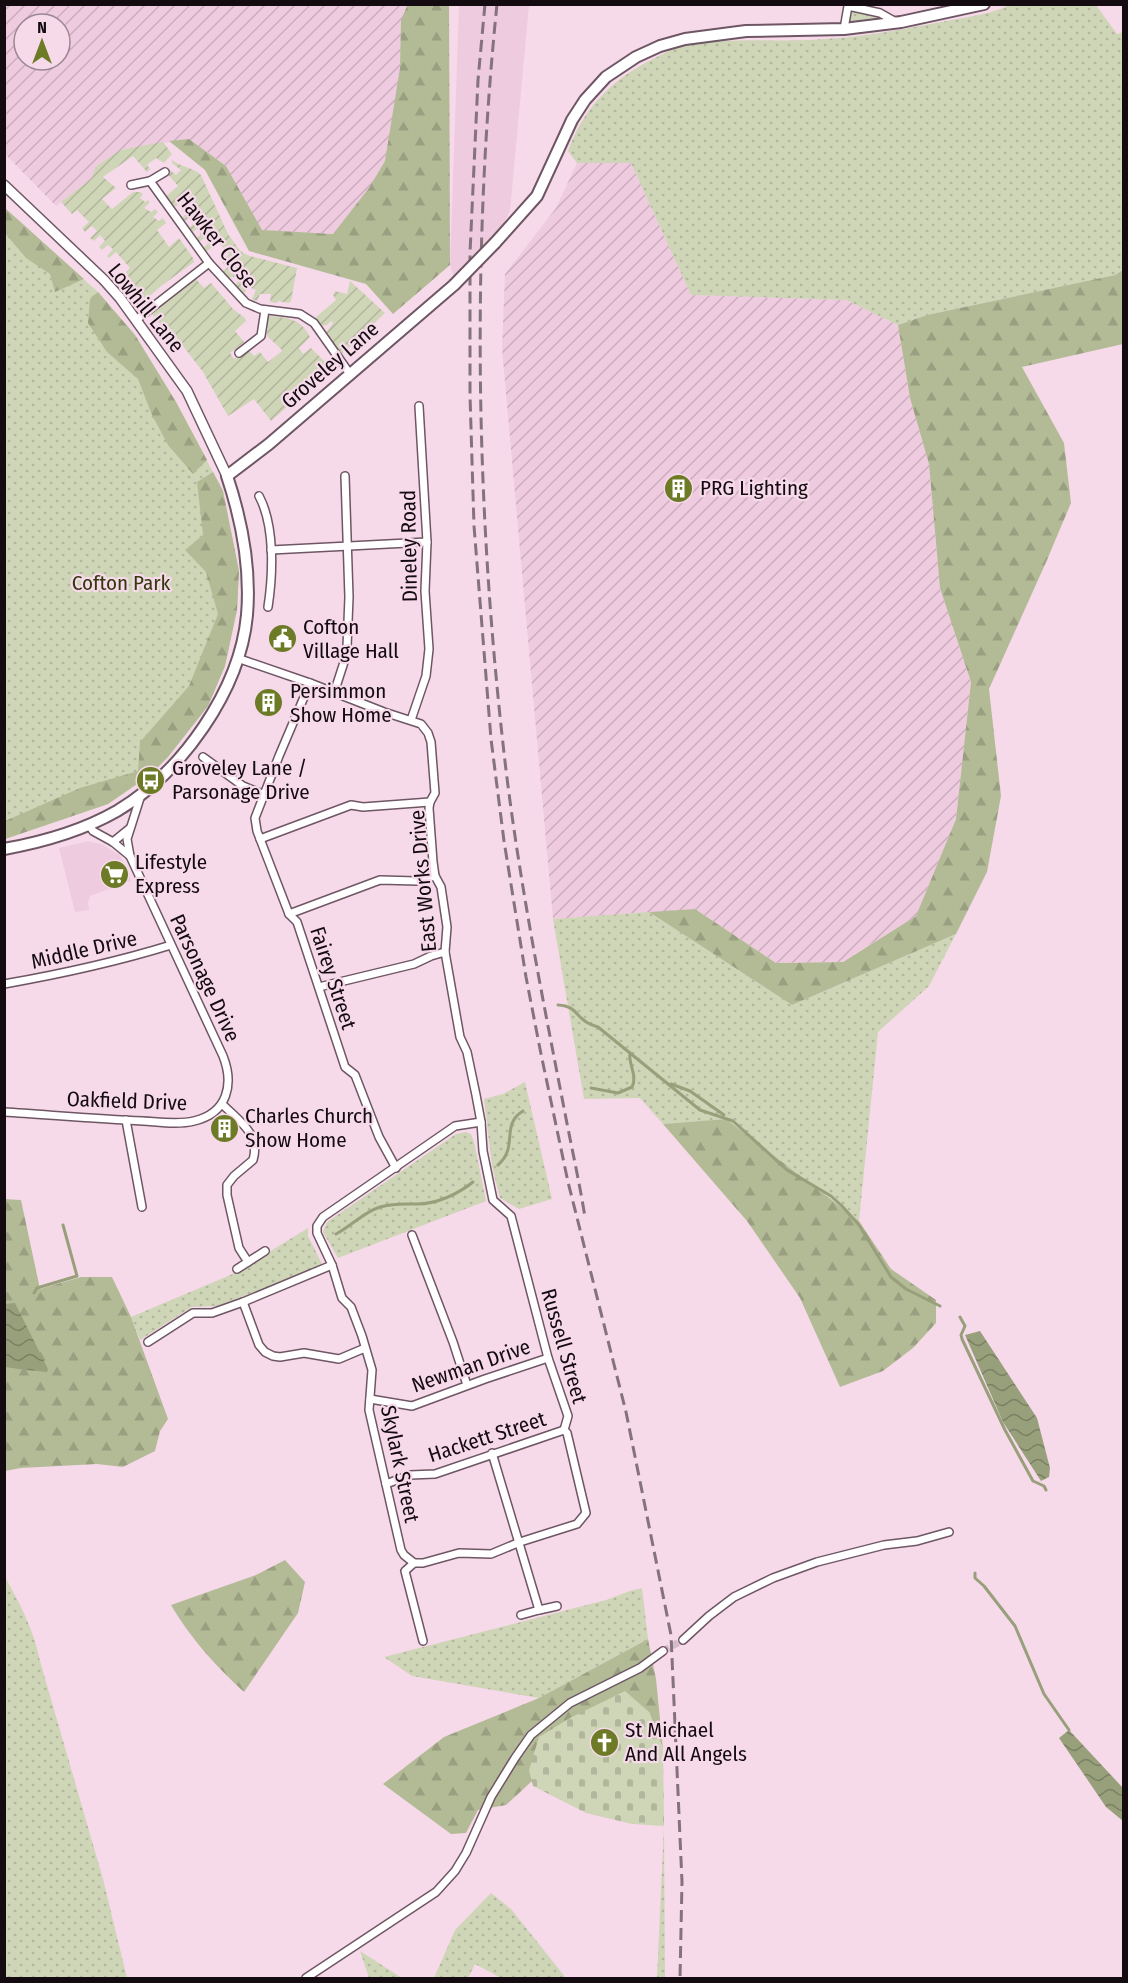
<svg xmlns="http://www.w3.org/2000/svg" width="1128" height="1983" viewBox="0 0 1128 1983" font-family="'Fira Sans Condensed',sans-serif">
<defs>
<pattern id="industrial-furrows" width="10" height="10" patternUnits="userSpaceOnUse" patternTransform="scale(1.5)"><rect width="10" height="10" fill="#eecbdf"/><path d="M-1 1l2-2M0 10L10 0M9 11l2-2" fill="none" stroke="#cbadbe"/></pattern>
<pattern id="grass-dots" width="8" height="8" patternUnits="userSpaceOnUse" patternTransform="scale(1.5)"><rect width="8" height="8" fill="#cfd5b7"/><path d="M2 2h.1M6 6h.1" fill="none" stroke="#b1b69c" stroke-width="1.8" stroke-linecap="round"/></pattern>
<pattern id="forest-firs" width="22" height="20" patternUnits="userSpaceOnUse" patternTransform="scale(1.5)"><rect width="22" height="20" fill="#b3bb96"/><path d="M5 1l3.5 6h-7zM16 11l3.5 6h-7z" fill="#999f80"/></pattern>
<pattern id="cemetery-stones" width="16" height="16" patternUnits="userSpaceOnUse" patternTransform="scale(1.5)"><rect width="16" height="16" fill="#cfd5b7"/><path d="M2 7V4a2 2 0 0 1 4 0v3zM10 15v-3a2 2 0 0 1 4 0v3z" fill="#b1b69c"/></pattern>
<pattern id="garden-furrows" width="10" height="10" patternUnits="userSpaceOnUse" patternTransform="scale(1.5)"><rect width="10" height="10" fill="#cfd5b7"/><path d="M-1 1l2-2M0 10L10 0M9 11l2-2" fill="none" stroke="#b1b69c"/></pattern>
<pattern id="water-waves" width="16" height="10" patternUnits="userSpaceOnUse" patternTransform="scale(1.5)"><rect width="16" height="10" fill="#979f7b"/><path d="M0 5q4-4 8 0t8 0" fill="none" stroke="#7a8063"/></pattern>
</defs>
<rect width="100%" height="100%" fill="#f7daea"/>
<!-- built -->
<g fill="#eecbdf">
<path d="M459,5h70l-19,206 -8,15 -48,51 -4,-12z"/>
<path d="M88,841l13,3 19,11 11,26 -41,15 -2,6 1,8 -14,2 -16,-64z"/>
</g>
<!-- industrial -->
<g fill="url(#industrial-furrows)" fill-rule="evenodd">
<path d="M5,5h444l1,260 -34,5 -48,-35 -106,-4 -36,-65 -37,-27 -69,11 -25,17 -3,11 -36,28 -51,-52zM24,24h36v36h-36z"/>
<path d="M577,163h54l60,132 155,5 52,25 12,73 19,66 11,124 31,94 -15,137 -40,97 -74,46 -66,1 -81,-54 -142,10 -51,-570 3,-75 51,-66z"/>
</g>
<!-- grass -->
<g fill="url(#grass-dots)">
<path d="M1012,4l84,1 21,29 6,-2v238l-8,5 -188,40 -29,10 -52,-25 -155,-5 -60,-132h-54l-9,-12c15,-41 40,-68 79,-89 11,-5 21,-12 33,-15 47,-11 97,-4 145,-8 39,-2 78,-10 116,-17 24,-5 49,-7 71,-18z"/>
<path d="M851,9l29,6 3,4 -34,4z"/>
<path d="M4,208l94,84 37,43 41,67 47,89 16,80 -2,39 -12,56 -17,40 -40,51 -18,18 -42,29 -103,35z"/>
<path d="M649,912l143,93 164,-71 -27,52 -51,46 -19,189 -133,-102 -63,5 -23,-26 -56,1 -31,-180z"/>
<path d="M525,1082l27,117 -33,10 -19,-11 -8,-32 -8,-67 19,-5z"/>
<path d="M466,1132l5,2 3,8 12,59 -148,57 -15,-26 4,-10 129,-88z"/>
<path d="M308,1228v8l15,30 -105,40 -26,1 -52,33 -9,-23 104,-44z"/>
<path d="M5,1577c15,27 29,53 35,84l63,218 24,99h-122z"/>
<path d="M642,1588l6,51 -109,59 -127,-22 -28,-19 222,-57 24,-9z"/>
<path d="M664,1826l1,152h-9l1,-1z"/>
<path d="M491,1893l20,16 55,69h-65l-26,-14 -7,14h-34l21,-48z"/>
<path d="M360,1951l42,27h-33z"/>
</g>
<!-- forest -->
<g fill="url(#forest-firs)">
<path d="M408,4l41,1 1,260 -57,49 -27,-30 -117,-33 -44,-81 -36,-29 20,-2 37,27 36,64 71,4 36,-46 16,-27 15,-93 1,-48z"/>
<path d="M4,208h1l79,71 -29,13 -5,-18 -24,-16 -21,-25z"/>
<path d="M1123,270v74l-101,23 42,76 7,60 -24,57 -58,129 12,107 -14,76 -31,62 -164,71 -143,-93 46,-3 81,54 67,-1 73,-46 40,-97 15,-137 -31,-94 -11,-124 -19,-66 -12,-73 29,-10 188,-40z"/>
<path d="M98,292l37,43 41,67 31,58 -14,14 -25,-29 -16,-30 -14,-36 -31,-27 -19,-29 2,-24z"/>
<path d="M213,472l10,19 16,80 -2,39 -12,56 -17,40 -40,51 -18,18 -42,29 -103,35v-18l75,-33 58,-17 2,-29 49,-56 29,-72 -12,-42 -21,-22 18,-15 -6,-53z"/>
<path d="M726,1119l133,102 32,48 45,31v23l-23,25 -30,23 -43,16 -40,-89 -53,-77 -84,-97z"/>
<path d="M4,1199l17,1 19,89 41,-12h31l19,40 37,102 -8,12 -5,20 -32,16 -26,-3 -76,4 -16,3z"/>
<path d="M285,1560l20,22 -7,31 -54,79c-30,-28 -52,-52 -73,-87l85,-30z"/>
<path d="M648,1639l8,40 7,70 -14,-37 -111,56 -6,13 -26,24 -28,5 -12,23 -15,1 -68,-50 61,-47 95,-39z"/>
</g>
<!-- cemetery -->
<path fill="url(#cemetery-stones)" d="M625,1691l24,21 14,37 1,77 -32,-2 -46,-11 -53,-27 -4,-16 10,-33 31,-19z"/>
<!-- garden -->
<g fill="url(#garden-furrows)">
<path d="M163,142l9,12 -8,9 -8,-5 -9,7 3,4 -3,3 -14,-16 -30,21 13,11 -14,11 10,10 21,-17h7l3,2 -3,4 5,4 3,-2 2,2 -6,6 7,4 4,-3 3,3 -5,5 6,4 4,-3 3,5 -9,7 12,17 10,-9 14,20 1,4 -33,24 -20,18 -17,-22 5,-5 -3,-5 4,-4 -14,-16 -7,6 -2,-2 6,-7 -5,-4 -6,5 -3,-3 6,-6 -5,-6 -6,6 -4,-3 7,-7 -5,-5 -7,6 -3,-4 7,-6 -12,-12 -5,4 -11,-12 31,-24 3,-11 25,-17z"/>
<path d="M172,160c9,7 20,7 29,15l27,59 10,14 5,5 7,3 47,12 -6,33 -2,2 -11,-2 -1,2 -7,-1 1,-8h-11l-3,7 -5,-2 4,-9 -8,-3 -5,9 -10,-8 5,-7 -6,-5 -4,4 -6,-7 5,-5 -5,-6 7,-8 -10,-11 -14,9 -2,-4 5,-4 -4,-6 -6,5 -2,-4 5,-4 -4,-6 -6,4 -3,-4 6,-6 -5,-5 -6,4 -3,-3 6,-5 -6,-6 4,-4 -2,-2 -6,4h-3l-8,-9 13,-11 -12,-14 1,-2h3l6,5 5,-5 -9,-7z"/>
<path d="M195,278l9,10 7,-5 22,26 12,9 1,3 -11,10 9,11 -14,11 4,6 14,-10 6,7 6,-4 8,10 14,-11 -1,-2 -14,-13 1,-20c20,1 33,3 42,21l-11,11 4,6 8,-6 20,20 -60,53 -17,-22 -26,17 -25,-44 -33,-43 -4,2 -15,-18z"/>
<path d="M350,281l35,32 -44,42 -16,-21 8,-11 -2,-2 -4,4 -6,1 -6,-8 21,-18 -3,-5 2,-4 12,3z"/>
</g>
<!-- water -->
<g fill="url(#water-waves)">
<path d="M15,1303l33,66 -1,3c-13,-1 -28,-3 -42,-5v-63z"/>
<path d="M980,1331l57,87 13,50 -1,9 -8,4 -38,-59 -38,-87z"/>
<path d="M1069,1730l54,58v33l-17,-14 -47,-69z"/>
</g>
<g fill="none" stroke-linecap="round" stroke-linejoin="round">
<!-- stream -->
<g stroke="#979f7b" stroke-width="3">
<path d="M558,1005c19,1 18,12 30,18 3,2 7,3 10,4l102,83 33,11 54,49 44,26 11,10 17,19 32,52 15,12 34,17"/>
<path d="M671,1084l19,7 34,24"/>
<path d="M591,1088l27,5 14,-6c6,-12 -4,-22 -2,-34"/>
<path d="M498,1165c21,-18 2,-40 25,-54"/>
<path d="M336,1234c15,-8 28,-22 44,-27 14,-4 23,-3 37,-3 20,0 41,-10 56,-22"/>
<path d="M34,1293l3,-5 40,-12 -14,-51"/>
<path d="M960,1317l5,9 -4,9 1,4 43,91 28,51 11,5 2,4"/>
<path d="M975,1573v5l9,8 31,40 29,68 25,36"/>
</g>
<!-- minor-tunnel -->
<path stroke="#d5bbc9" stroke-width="7" stroke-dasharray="7 3.5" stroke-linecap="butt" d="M663,1651l20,-11"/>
<defs>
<g id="minor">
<path d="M844,29l4,-23 32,7 16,9"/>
<path d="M150,181l59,82 37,40 14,6 40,5 14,9 36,51"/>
<path d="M131,185l19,-4 15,-9"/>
<path d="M136,320l73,-57"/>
<path d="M239,353l22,-17 4,-26"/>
<path d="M259,496c16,30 14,78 9,111"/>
<path d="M271,550l156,-8"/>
<path d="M237,658l73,25 74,29 37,12 7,9 3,9 4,51 -5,9 -1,6 4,54 2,14 6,11 6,40 -2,25 15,85 7,15 9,43 5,27 2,29 10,49 18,16 37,142 20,58 -4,14 3,3 19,80 -9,11 -57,18 -29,12 -32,-1 -36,10h-9l-10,-8 -3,-5 -32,-140 3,-40 -10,-34 -11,-29 -9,-9 -10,-33"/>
<path d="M310,683l-31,73 -24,62 2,13 32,83 8,8 48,145 10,8 24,62 17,31"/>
<path d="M334,693l12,-37 1,-9 2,-50 -4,-121"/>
<path d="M411,720l15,-44 3,-27 -4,-58 2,-49 -8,-136"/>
<path d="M203,757l40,29 22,9"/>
<path d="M89,825l4,6 20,11 17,14"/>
<path d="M260,839l91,-34 12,2 67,-5"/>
<path d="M113,842l16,-13"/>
<path d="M289,914l91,-34 37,1 18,-5"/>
<path d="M4,984c57,-10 112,-22 167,-39"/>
<path d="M319,987l95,-23 17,-8 14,-4"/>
<path d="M222,1104c16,16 39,30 31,56l-19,16 -7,9v10l12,53 9,14"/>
<path d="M4,1112c47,3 93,7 139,9 16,1 35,4 51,0 34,-8 40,-37 29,-65l-93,-200 -3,-17 14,-44"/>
<path d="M126,1120l16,87"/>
<path d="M412,1235l41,107 14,43"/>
<path d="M237,1269l28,-18"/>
<path d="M243,1302l89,-37 -15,-32v-7l6,-9 132,-91 26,-4"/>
<path d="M148,1342l45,-29h19l31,-11 16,43 6,7 8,4 7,1 24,-4 35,6 26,-11"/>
<path d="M370,1399l42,7 73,-27 63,-21"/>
<path d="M492,1453l47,157 -18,5"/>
<path d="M386,1484l24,-9 25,-1 129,-44"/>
<path d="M414,1563l-9,8 18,70"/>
<path d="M539,1610l18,-4"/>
<path d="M683,1640l26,-24 25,-19 39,-19 44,-16 67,-17 33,-4 32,-9"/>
<path d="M306,1978l130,-86 19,-21 11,-18 25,-56 24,-39 16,-23 39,-32 70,-35 23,-17"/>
</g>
<path id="tertiary" d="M4,185l100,95 16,18 67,93 40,85"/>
<g id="secondary">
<path d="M495,243l42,-47 35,-76 13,-20 21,-23 30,-20 24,-11 25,-7 61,-8 98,-2 57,-7 83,-18"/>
<path d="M4,849c39,-7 78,-18 113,-38 64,-38 123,-120 130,-196 4,-47 -5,-94 -20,-139l42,-32 185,-159"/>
</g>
</defs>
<!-- minor casing -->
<use href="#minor" stroke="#6e5664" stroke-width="10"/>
<!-- tertiary casing -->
<use href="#tertiary" stroke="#6e5664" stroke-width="12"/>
<!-- secondary casing -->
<use href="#secondary" stroke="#6e5664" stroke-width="14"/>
<!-- minor -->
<use href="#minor" stroke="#fff" stroke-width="7"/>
<!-- tertiary -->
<use href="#tertiary" stroke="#fff" stroke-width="9"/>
<!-- secondary -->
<use href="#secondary" stroke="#fff" stroke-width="10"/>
<!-- rail -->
<g stroke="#84727c" stroke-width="3" stroke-dasharray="12 6" stroke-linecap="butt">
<path d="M485,4l-7,76 -8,173v142l4,131 17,213 13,102 22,136 15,77 27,128 58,230 45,223 11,247 -2,96"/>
<path d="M497,4c-26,254 -21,513 9,766 14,114 36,226 58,338 7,37 15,72 21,109"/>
</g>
<defs>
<path id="secondary-bridge" d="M454,285l41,-42"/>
</defs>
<!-- secondary-bridge casing -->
<use href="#secondary-bridge" stroke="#6e5664" stroke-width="14" stroke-linecap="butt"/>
<!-- secondary-bridge -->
<use href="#secondary-bridge" stroke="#fff" stroke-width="10"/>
</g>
<!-- icons -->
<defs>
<symbol id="building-disc" viewBox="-11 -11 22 22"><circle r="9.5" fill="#6d7a26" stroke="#f7daea"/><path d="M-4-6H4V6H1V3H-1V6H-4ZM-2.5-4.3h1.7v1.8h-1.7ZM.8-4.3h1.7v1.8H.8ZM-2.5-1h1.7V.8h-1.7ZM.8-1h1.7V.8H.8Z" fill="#fff"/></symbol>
<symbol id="civic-disc" viewBox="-11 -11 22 22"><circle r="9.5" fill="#6d7a26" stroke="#f7daea"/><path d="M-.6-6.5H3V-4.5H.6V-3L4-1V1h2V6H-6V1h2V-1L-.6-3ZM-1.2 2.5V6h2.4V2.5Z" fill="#fff"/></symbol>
<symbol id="bus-disc" viewBox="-11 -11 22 22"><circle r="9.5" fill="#6d7a26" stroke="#f7daea"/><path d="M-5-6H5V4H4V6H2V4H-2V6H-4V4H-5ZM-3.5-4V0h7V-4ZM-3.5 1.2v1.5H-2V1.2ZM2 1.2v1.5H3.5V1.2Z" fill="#fff"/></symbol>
<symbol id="supermarket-disc" viewBox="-11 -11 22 22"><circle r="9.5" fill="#6d7a26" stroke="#f7daea"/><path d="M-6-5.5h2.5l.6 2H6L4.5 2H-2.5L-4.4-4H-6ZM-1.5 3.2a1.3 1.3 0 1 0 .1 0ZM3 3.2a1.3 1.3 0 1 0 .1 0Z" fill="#fff"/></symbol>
<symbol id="church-disc" viewBox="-11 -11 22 22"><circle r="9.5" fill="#6d7a26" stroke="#f7daea"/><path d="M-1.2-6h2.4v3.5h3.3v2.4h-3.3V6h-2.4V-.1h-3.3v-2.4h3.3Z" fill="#fff"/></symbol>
</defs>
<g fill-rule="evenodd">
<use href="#building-disc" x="662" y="472" width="33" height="33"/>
<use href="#civic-disc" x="266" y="622" width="33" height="33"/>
<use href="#building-disc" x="252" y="686" width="33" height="33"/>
<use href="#bus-disc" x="134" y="764" width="33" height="33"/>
<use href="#supermarket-disc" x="98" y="858" width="33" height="33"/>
<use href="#building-disc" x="208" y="1112" width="33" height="33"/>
<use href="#church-disc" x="588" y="1726" width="33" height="33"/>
</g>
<g text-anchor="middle" stroke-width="4.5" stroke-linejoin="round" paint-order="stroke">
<!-- street labels -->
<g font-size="21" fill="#140b10" stroke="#f7daea">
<text transform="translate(217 240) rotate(52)" y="7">Hawker Close</text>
<text transform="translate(146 308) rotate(51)" y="7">Lowhill Lane</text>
<text transform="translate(330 365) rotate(-41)" y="7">Groveley Lane</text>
<text transform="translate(409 546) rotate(-91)" y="7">Dineley Road</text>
<text transform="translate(423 881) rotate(-95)" y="7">East Works Drive</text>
<text transform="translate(84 950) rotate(-13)" y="7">Middle Drive</text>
<text transform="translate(205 978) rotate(65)" y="7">Parsonage Drive</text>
<text transform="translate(333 978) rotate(72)" y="7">Fairey Street</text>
<text transform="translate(127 1101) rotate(2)" y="7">Oakfield Drive</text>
<text transform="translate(564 1346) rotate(74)" y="7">Russell Street</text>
<text transform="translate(471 1366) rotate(-19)" y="7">Newman Drive</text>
<text transform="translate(487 1437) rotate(-18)" y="7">Hackett Street</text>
<text transform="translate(400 1464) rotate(78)" y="7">Skylark Street</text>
</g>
<!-- poi labels -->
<g font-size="21" fill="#140b10" stroke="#f7daea" text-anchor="start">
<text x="700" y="495">PRG Lighting</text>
<text x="303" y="634">Cofton<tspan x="303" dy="24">Village Hall</tspan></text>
<text x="290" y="698">Persimmon<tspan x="290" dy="24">Show Home</tspan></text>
<text x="172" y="775">Groveley Lane /<tspan x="172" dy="24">Parsonage Drive</tspan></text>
<text x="135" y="869">Lifestyle<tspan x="135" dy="24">Express</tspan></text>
<text x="245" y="1123">Charles Church<tspan x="245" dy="24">Show Home</tspan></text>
<text x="625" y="1737">St Michael<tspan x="625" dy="24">And All Angels</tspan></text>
</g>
<!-- park labels -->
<g font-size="21" fill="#33390d" stroke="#f7daea">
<text x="121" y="590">Cofton Park</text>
</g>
</g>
<!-- border -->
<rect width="1128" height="1983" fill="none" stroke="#140b10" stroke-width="12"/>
<!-- north arrow -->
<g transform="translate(42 42)"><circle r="28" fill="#f7daea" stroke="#9c8793" stroke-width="1.5"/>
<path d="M0-4.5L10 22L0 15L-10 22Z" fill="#6d7a26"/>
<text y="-9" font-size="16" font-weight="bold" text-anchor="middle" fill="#140b10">N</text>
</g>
</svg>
